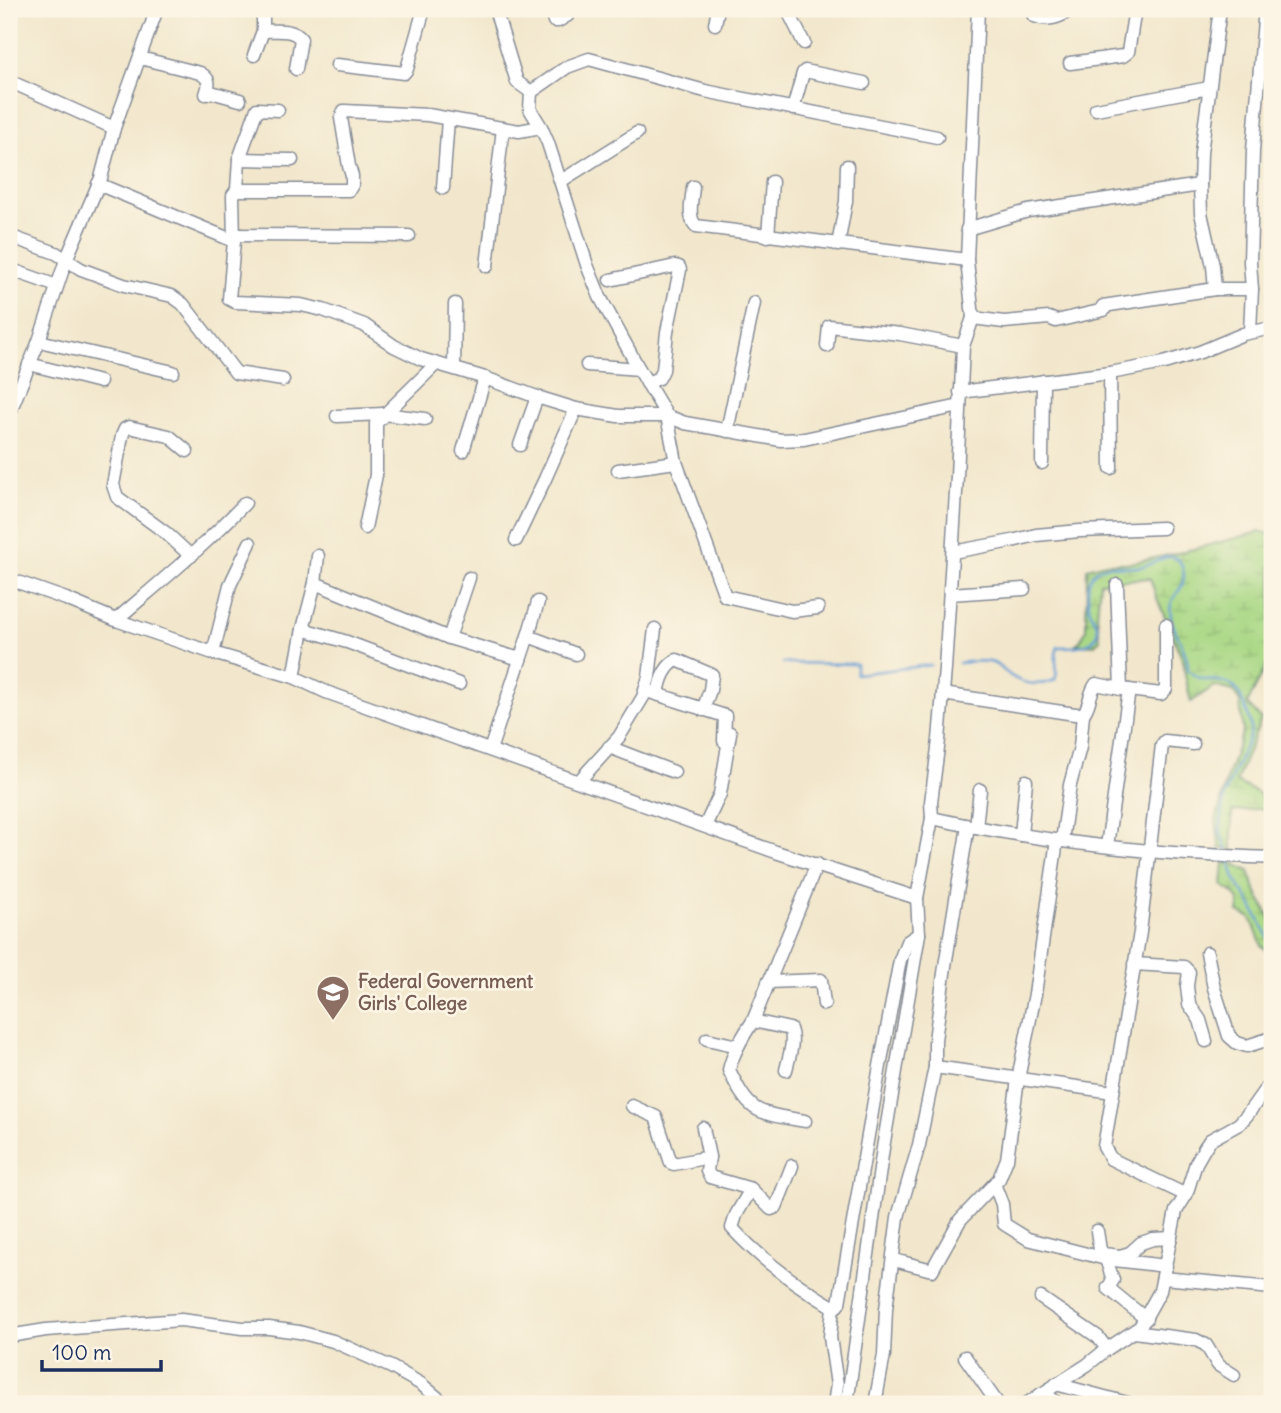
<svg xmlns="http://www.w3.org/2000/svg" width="1281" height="1413" viewBox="0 0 1281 1413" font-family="Delius,sans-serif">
<defs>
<pattern id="wetland-marsh" width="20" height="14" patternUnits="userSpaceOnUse" patternTransform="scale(1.75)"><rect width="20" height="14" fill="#aad886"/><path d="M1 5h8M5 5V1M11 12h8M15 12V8" fill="none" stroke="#92ba76"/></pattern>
</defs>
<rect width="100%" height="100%" fill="#fcf5e5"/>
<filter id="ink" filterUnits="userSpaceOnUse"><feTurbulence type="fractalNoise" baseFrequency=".0143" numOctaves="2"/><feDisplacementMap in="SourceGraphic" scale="14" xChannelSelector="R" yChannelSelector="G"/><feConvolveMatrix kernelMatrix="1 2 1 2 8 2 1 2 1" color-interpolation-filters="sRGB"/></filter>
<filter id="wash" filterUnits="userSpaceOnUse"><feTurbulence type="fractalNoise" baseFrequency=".00686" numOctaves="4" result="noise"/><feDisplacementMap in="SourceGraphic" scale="28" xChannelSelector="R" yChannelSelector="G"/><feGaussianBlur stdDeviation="1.57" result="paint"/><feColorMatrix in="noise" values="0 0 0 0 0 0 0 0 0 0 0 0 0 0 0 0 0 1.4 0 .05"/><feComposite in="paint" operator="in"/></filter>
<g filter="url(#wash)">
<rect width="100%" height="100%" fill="#f2e7cc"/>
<!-- wetland -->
<g fill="url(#wetland-marsh)" stroke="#628472" stroke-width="2">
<path d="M1259,532l13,2v121l-25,49 14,15 -25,63 24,12 6,14 -34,4v37h-12l-4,-28 11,-44 16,-46 -3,-29 -7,-11 -19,-5 -23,16 -6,-27 -1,-12 -28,-67 -6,-18 -50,4 -3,33 3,24 -5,6 -19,-1 4,-3 6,-11 1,-62 19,-5h24l44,-9z"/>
<path d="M1224,863h10l2,2 13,6 6,18 17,33v33l-10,-9 -11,-28 -13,-6c6,-14 -6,-20 -16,-27z"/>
</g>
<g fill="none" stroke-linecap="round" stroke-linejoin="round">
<!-- stream -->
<g stroke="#689fd6" stroke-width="2.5">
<path d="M783,663l73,1v10l75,-9"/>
<path d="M959,663c10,-1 24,-4 34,0 7,3 12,9 18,13 13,9 29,10 44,4 5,-11 -3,-21 3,-33 14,0 44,1 39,-22 -2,-5 -5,-10 -7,-15 -2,-6 -2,-14 -2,-21 0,-7 2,-14 9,-19 13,-9 27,-1 41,-3 11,-1 20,-8 30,-10 15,-2 18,18 14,28 -3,7 -9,12 -11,19 -5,21 18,44 17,66 15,17 38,4 50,22 3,4 5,11 7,16 4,9 7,17 5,27l-26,61 -4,35 7,20"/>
<path d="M1229,860l7,21 13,20 23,43"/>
</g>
</g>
</g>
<g filter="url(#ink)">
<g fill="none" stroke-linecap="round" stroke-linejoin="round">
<defs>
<g id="minor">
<path d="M495,9l22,73 14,10"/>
<path d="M545,9l8,8 1,4h4l10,-6 1,-6"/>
<path d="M787,9l17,34"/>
<path d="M1030,9l4,7c15,6 26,1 38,-7"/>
<path d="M715,24l3,-15"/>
<path d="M263,31c13,0 30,-3 38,8l-5,30"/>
<path d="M254,55l9,-24v-22"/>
<path d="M140,58l60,15c10,6 10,10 6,21l5,-2 29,8"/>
<path d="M1070,63l53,-7 5,-4 7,-43"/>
<path d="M337,65l67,8 3,-4 17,-60"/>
<path d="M9,81l105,47"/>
<path d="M531,92l-1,17 11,18 7,16 39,122 13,32 39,72 28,47 9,46 49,134 67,15 26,-3"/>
<path d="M531,92l36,-25 22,-8 116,32 232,46"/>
<path d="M793,109l10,-36 2,-2 59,12"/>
<path d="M1096,109l113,-21"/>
<path d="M541,127l-22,4 -91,-16 -84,-4 -3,7 8,48 3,10v9l-3,5h-112l-4,5 1,46 -5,58 6,3 66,3 22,5 41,15 30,21 27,13 64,19 52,19 39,12 42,7h49l18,7 96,17 23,-1 156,-33"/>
<path d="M239,159l53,1"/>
<path d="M561,181l76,-48"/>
<path d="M98,184l136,57"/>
<path d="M693,187c-1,13 -6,30 3,39l271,34"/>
<path d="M443,188l5,-69"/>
<path d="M237,190l2,-31 18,-50 21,1"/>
<path d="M967,229l61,-18 172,-26"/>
<path d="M233,235l176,1"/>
<path d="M9,236l47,17 25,16 43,16 48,11 11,8 53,69 47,7"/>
<path d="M768,236l4,-54"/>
<path d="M838,245l8,-44 1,-35"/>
<path d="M487,266l16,-138"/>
<path d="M9,269l48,17"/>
<path d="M610,280l65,-14 4,1 1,3 -13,62 -4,38 -4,8 -12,5"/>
<path d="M1215,289l-2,-23 -12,-53 -1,-28 1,-32 19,-144"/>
<path d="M973,318l31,4 45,-4 7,3 48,-11 -1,-4 112,-17h37"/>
<path d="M1250,332l2,-43 -2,-27 3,-112 12,-141"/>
<path d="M39,341l134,31"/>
<path d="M827,346l2,-20 71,8 63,12"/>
<path d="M29,364l71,18"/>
<path d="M587,365l52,4"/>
<path d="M454,368l1,-64"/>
<path d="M1110,373l1,95"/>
<path d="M960,392l150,-19 54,-10 36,-11 43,-18 29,-6"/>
<path d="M9,414l30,-73 27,-81 35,-82 13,-50 43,-119"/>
<path d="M337,416l46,-2 42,5"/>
<path d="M727,431l27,-128"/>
<path d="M520,445l17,-48"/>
<path d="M187,451l-18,-15 -40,-9 -4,2 -3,7 -9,49 4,12 49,36 25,23"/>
<path d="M463,451l22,-73"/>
<path d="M1042,463l1,-82"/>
<path d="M618,470l58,-8"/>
<path d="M365,528l11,-53v-52l59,-58"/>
<path d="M516,540l29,-61 31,-70"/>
<path d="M953,552l59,-11 24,-6 44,-4 83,-3"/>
<path d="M9,579l57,20 50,21 97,33 81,24 32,15 450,160 141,46"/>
<path d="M315,583l134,55 71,21"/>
<path d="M1117,585l4,104"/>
<path d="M950,594l74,-5"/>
<path d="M116,620c44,-38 90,-75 129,-117"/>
<path d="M303,629l44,13 112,42"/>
<path d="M528,636l48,18"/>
<path d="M449,638l20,-60"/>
<path d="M213,653l17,-68 20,-42"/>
<path d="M294,677l9,-48 12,-46 3,-27"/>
<path d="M650,692l75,24 -1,25"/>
<path d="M658,694c2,-13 7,-28 19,-34l35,15 -2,15 -7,20"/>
<path d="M943,694l132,20h8c7,-7 6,-21 13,-30l25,5 40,5 5,-5v-64"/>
<path d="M609,747l65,25"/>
<path d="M490,750l38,-114 10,-34"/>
<path d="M579,781l40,-44 24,-40 6,-20 6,-48"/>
<path d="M932,818c71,16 144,26 217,33 41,4 82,5 123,7"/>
<path d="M705,826l15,-32 10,-61"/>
<path d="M976,827l4,-37"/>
<path d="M1021,835l5,-54"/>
<path d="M1062,841l8,-56 10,-38 3,-33"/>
<path d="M1107,846l22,-156"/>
<path d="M1207,953l7,35 15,48 8,7 10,3 25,-8"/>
<path d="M1134,964l50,3 5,5 -2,14 2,18 11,16 6,21"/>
<path d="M768,982l53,-2 3,24"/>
<path d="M753,1021l37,8c5,12 -1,28 -4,41"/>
<path d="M707,1039l31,7"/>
<path d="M935,1067l178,25"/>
<path d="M632,1106l24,11 15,46 3,1 35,-7"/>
<path d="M805,1121c-14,-3 -39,-5 -50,-13 -12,-8 -20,-26 -26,-38 4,-18 14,-34 24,-49l64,-157"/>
<path d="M703,1128l6,29 -2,14 3,6 41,12 20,20 5,-2 16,-41"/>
<path d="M994,1184l8,20 2,20 24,15 55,14 23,6 60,7"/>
<path d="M751,1189l-15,26 -4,13c27,30 66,58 101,79l4,-1 2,-3 41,-237 20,-106 7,-18 12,-8"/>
<path d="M1186,1195l-75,-36 -7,-12 36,-215 22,-187 3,-4 28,3"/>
<path d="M1097,1231l3,19 4,4 16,2 10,-3 11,-10 12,-4 18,-1"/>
<path d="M1106,1259l7,21 -5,8 38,31"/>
<path d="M894,1260l38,10 28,-50 39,-41 8,-20 11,-80 17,-85 22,-154"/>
<path d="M1163,1278l109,10"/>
<path d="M1041,1298l57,39 9,12"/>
<path d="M833,1307l-3,30 7,48 -3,19"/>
<path d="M1134,1332l62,8 10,5 12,20 16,10"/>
<path d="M9,1336l37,-6 135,-10 62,8h26l30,4 34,9 58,26 30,17 24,20"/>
<path d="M965,1357l33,47"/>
<path d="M1056,1384l75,20"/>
<path d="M1041,1394l10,4 7,6"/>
<path d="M847,1404l36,-256 36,-214 -2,-36 15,-80 -1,-16 8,-62 6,-71 12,-193 6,-130 10,-28 -6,-58 11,-251"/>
<path d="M875,1404l9,-49 2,-46 12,-92 21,-72 16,-78v-27l10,-74 23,-140"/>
<path d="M1026,1404l61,-39 20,-16 33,-22 20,-36 16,-80 10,-16 10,-32 8,-14 6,-9 29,-16 8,-9 17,-24 8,-8"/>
</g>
</defs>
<!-- minor casing -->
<use href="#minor" stroke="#868b95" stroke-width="15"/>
<!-- minor -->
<use href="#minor" stroke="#fff" stroke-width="12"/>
</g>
</g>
<!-- icons -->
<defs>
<symbol id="university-pin" viewBox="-11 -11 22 30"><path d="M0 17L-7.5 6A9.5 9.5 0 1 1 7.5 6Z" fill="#8d6e63" stroke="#fcf5e5"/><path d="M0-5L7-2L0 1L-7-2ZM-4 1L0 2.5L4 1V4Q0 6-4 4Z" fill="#fff"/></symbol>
</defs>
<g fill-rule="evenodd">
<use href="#university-pin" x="314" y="973" width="38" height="52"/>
</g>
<g text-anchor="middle" stroke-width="5" stroke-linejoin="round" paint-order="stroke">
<!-- education labels -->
<g font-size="19" font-weight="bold" fill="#785e54" stroke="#fcf5e5" text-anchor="start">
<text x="358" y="988">Federal Government<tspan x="358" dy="22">Girls' College</tspan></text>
</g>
</g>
<!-- margin -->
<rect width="1281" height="1413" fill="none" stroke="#fcf5e5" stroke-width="35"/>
<!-- scale -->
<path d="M42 1360v10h119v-10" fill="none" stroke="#1b2f5e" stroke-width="3.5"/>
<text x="52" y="1360" font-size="21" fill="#1b2f5e" stroke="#fcf5e5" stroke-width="5" paint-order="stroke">100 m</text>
</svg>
